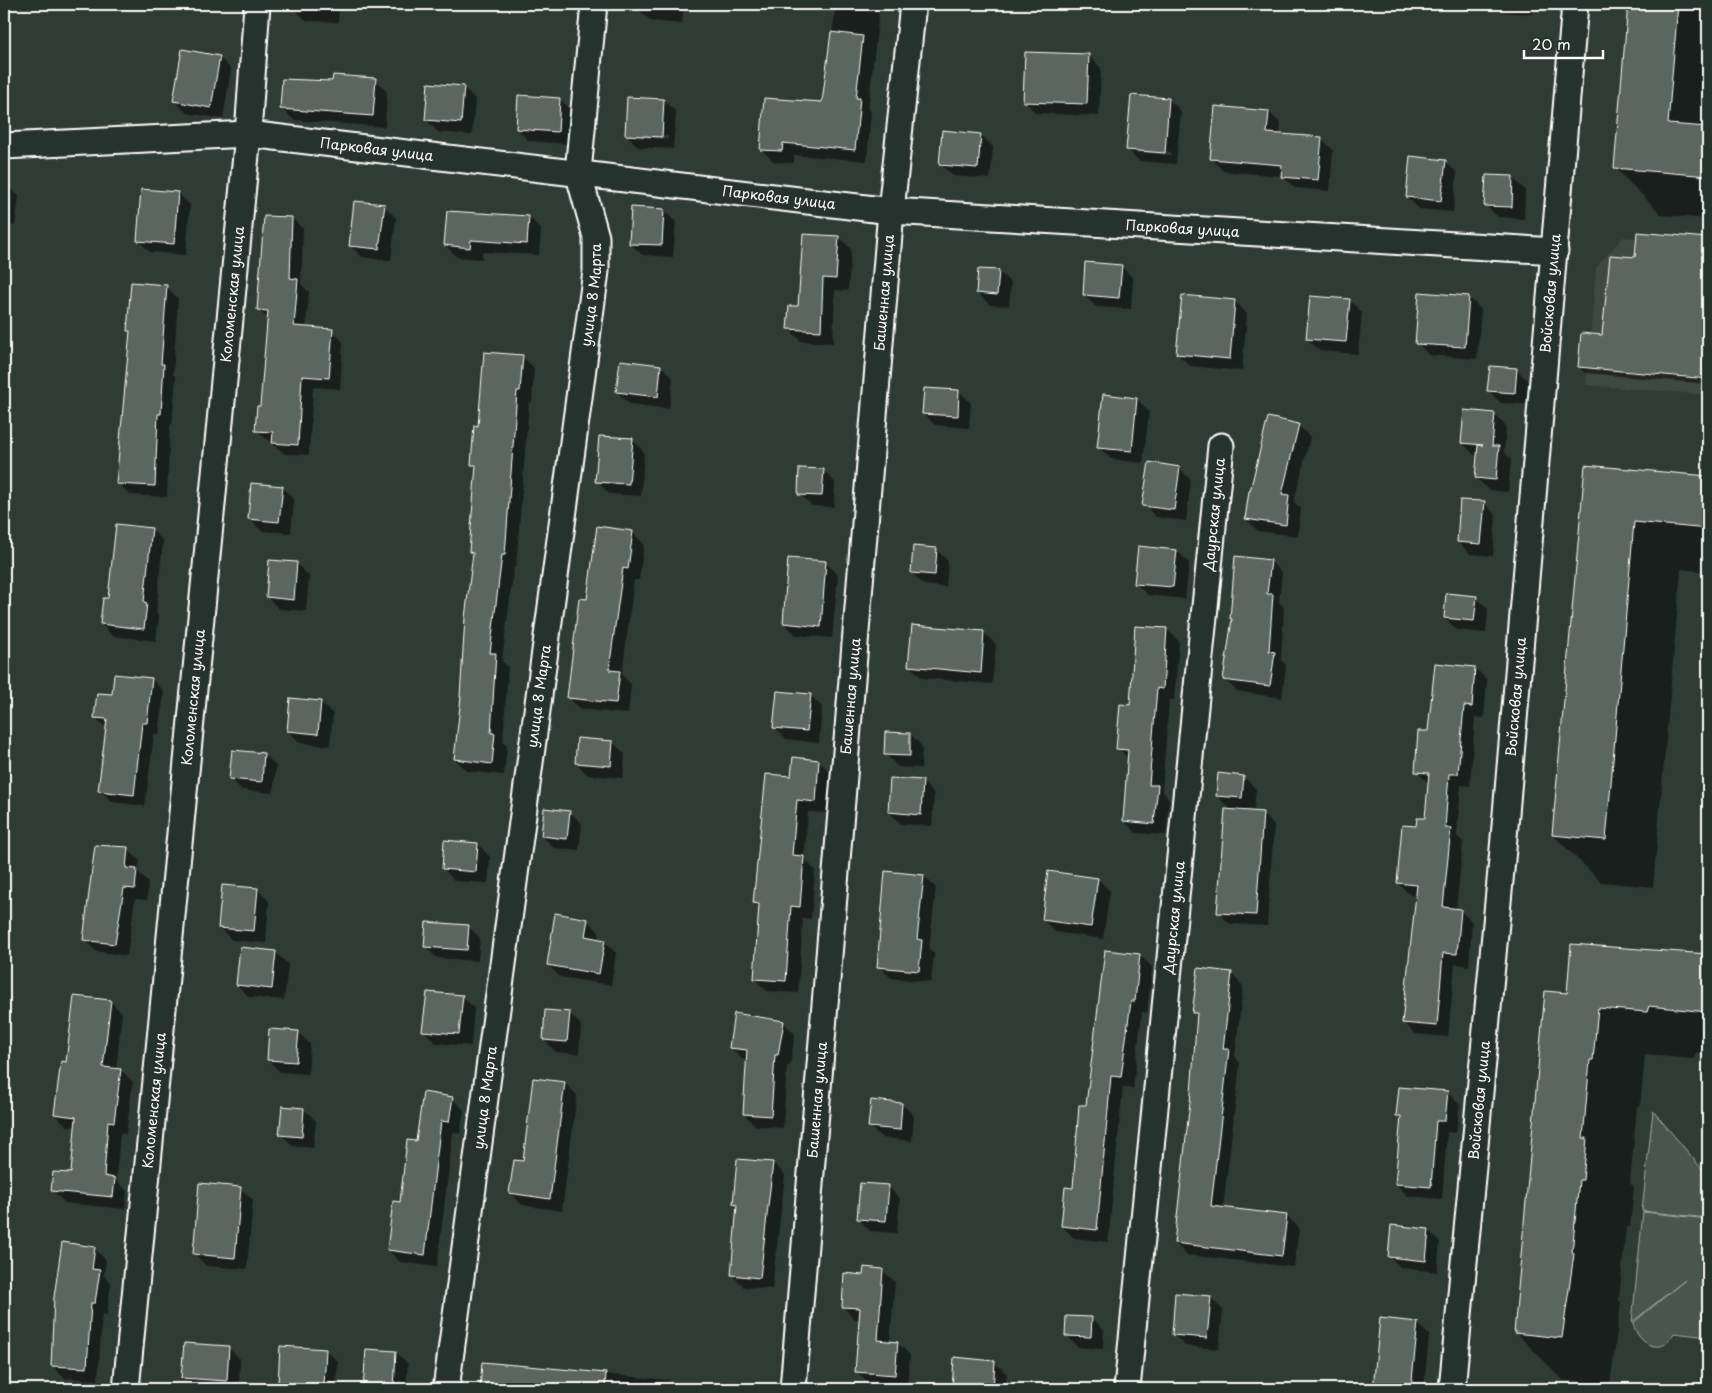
<svg xmlns="http://www.w3.org/2000/svg" width="1712" height="1393" viewBox="0 0 1712 1393" font-family="'Playpen Sans',sans-serif">
<rect width="100%" height="100%" fill="#2f3b35"/>
<filter id="ink" filterUnits="userSpaceOnUse"><feTurbulence type="fractalNoise" baseFrequency=".02" numOctaves="2"/><feDisplacementMap in="SourceGraphic" scale="10" xChannelSelector="R" yChannelSelector="G"/><feConvolveMatrix kernelMatrix="1 2 1 2 8 2 1 2 1" color-interpolation-filters="sRGB"/></filter>
<g filter="url(#ink)">
<!-- built -->
<path fill="#3c4842" d="M1623,237l85,7v151l-122,-10 10,-118z"/>
<!-- green -->
<g fill="#4a544f" stroke="#a4aaa7">
<path d="M1653,1111l55,65v42l-66,-7z"/>
<path d="M1643,1212l65,7v118l-34,-4c-12,24 -36,12 -41,-10l52,-43 -53,42z"/>
</g>
<!-- shadow -->
<g fill="#0007" fill-rule="evenodd">
<path d="M295,4h44l-1,18 -31,-1 -13,-12z"/>
<path d="M639,4h45l-2,20 -31,-3 -13,-12z"/>
<path d="M836,4h44l-12,105 3,3 -4,49 -73,-6v8l-20,-1 -12,-12 61,-47z"/>
<path d="M1258,4h33l-1,7 -29,-4z"/>
<path d="M1493,4h40l-1,10 -31,-2z"/>
<path d="M1629,4h79v215l-46,-4 -47,-47z"/>
<path d="M1089,56l12,12 -2,48 -63,-3 -12,-12z"/>
<path d="M219,57l12,12 -8,50 -36,-6 -13,-12z"/>
<path d="M375,79l12,13 -2,35 -91,-7 -13,-12 52,-25z"/>
<path d="M463,87l12,12 -3,36 -34,-3 -12,-12z"/>
<path d="M560,99l12,13 -3,32 -40,-3 -12,-12z"/>
<path d="M1169,99l12,12 -5,53 -37,-3 -12,-12zM1138,149l33,3v3l-33,-3z"/>
<path d="M664,100l12,12 -3,37 -35,-2 -12,-13zM637,134l31,2v3l-31,-2z"/>
<path d="M1269,112l12,12 -1,11 41,3 12,12 -3,41 -35,-3 -13,-12 -59,-5 -12,-13z"/>
<path d="M981,135l12,12 -3,32 -37,-3 -13,-12z"/>
<path d="M1445,161l12,12 -4,39 -34,-3 -12,-12z"/>
<path d="M1513,178l12,12 -1,29 -26,-2 -13,-12z"/>
<path d="M4,183l15,13 -4,30 -11,-2z"/>
<path d="M178,193l12,12 -4,50 -36,-3 -12,-12z"/>
<path d="M384,206l12,12 -5,43 -29,-4 -12,-12z"/>
<path d="M663,210l13,12 -3,35 -31,-2 -12,-12z"/>
<path d="M529,217l12,12 -2,26 -57,-3v7l-25,-2 -12,-12z"/>
<path d="M292,218l11,11 -2,55 8,8 -3,37 26,1 11,12 -3,47 -27,-2 -4,68 -24,-1 -28,-23 5,-24 6,-88 -10,-10z"/>
<path d="M1638,233l70,6v145l-123,-11 -6,-6 24,-30 33,-79z"/>
<path d="M839,237l12,12 -3,42 -13,-1 -2,53 -32,-2 -12,-12z"/>
<path d="M1121,266l12,12 -2,31 -35,-2 -12,-12z"/>
<path d="M998,271l13,12 -2,23 -19,-1 -13,-12z"/>
<path d="M166,286l12,13 -5,75 3,3 -4,48h-2l-3,72 -37,-2 -12,-12 14,-149 -4,-3z"/>
<path d="M1468,297l13,12 -4,50 -48,-4 -12,-12z"/>
<path d="M1349,300l13,12 -4,42 -38,-3 -13,-12z"/>
<path d="M1235,301l12,13 -5,57 -52,-5 -12,-12z"/>
<path d="M522,356l12,12 -2,35 -3,-1 -13,165h-2l-12,94 6,6 -5,75 4,4 -3,29 -37,-4 -12,-12 8,-61 11,-143 -3,-3 6,-83 -5,-5 7,-37z"/>
<path d="M621,362l40,4 12,12 -4,31 -39,-5 -13,-12z"/>
<path d="M1516,369l12,12 -2,23 -25,-1 -12,-12z"/>
<path d="M959,391l12,12 -2,25 -34,-3 -12,-12z"/>
<path d="M1137,399l12,13 -6,51 -32,-4 -13,-12z"/>
<path d="M1494,414l12,12 -2,26 7,7 -3,33 -19,-2 -13,-12 3,-23h-5l-12,-13z"/>
<path d="M1298,425l12,12 -16,65 7,6 -3,28 -40,-5 -12,-12z"/>
<path d="M632,439l12,13 -3,44 -32,-2 -12,-13z"/>
<path d="M1586,467l122,10v95l-27,-3 -28,318 -52,-5 -48,-47z"/>
<path d="M1179,468l12,12 -5,41 -30,-4 -12,-12z"/>
<path d="M823,470l12,12 -1,25 -22,-1 -12,-12z"/>
<path d="M282,487l12,12 -3,34 -29,-2 -12,-12z"/>
<path d="M1484,503l12,12 -3,41 -23,-2 -12,-12z"/>
<path d="M151,529l12,12 -7,72 3,3 -3,25 -43,-5 -12,-12z"/>
<path d="M632,532l12,12 -5,36h-5l-12,95 9,9 -3,30 -48,-5 -12,-12 20,-96z"/>
<path d="M936,549l12,12 -2,26 -22,-2 -12,-12z"/>
<path d="M1177,551l12,12 -4,36 -37,-4 -13,-12z"/>
<path d="M1270,561l12,12 -3,29 5,5 -3,53 5,5 -4,33 -45,-7 -13,-12z"/>
<path d="M825,562l13,13 -6,63 -36,-3 -12,-12z"/>
<path d="M297,564l12,12 -3,35 -27,-2 -12,-12z"/>
<path d="M1476,597l12,12 -2,24 -29,-3 -12,-12z"/>
<path d="M1167,629l12,12 -5,59h-5l-7,91 7,8 -3,36 -30,-2 -12,-12 5,-62 -11,-11 13,-42z"/>
<path d="M984,632l12,13 -4,39 -70,-6 -12,-12z"/>
<path d="M1475,668l12,12 -3,38 -9,-1 -5,69 -9,-1 -4,51 6,6 -7,67 4,1 12,12 -3,44 -14,-2 -7,73 -33,-3 -12,-12 14,-126 -7,-1 -12,-12 19,-55 9,-8 3,-36 -12,-13 12,-38z"/>
<path d="M151,679l13,12 -5,44 -5,-1 -9,72 -33,-4 -12,-12 7,-61 -12,-12 18,-21z"/>
<path d="M810,695l12,12 -3,36 -33,-4 -12,-12z"/>
<path d="M320,702l13,12 -3,32 -30,-3 -12,-12z"/>
<path d="M910,734l12,12 -1,22 -23,-1 -12,-12z"/>
<path d="M613,742l12,12 -2,24 -35,-3 -12,-12z"/>
<path d="M264,754l12,12 -3,27 -31,-3 -12,-12z"/>
<path d="M819,761l12,12 -4,40 -19,-1 -4,47 11,11 -4,49 -8,-1 -5,75 -31,-2 -12,-12 5,-71 -6,-5 38,-126z"/>
<path d="M1244,777l12,12 -2,21 -20,-2v3l28,2 12,12 -7,101 -37,-2 -12,-12 14,-101 -15,-15z"/>
<path d="M922,781l12,13 -2,32 -31,-2 -12,-12z"/>
<path d="M570,812l12,12 -3,26 -25,-2 -12,-12z"/>
<path d="M478,844l12,13 -2,26 -33,-2 -12,-12z"/>
<path d="M127,849l13,12 -2,11 10,10 -1,18 -12,-1 -8,57 -31,-5 -12,-12z"/>
<path d="M1050,872l48,7 12,12 -7,48 -48,-7 -12,-12z"/>
<path d="M924,876l12,12 -7,61 5,4 -3,29 -40,-4 -12,-12z"/>
<path d="M257,889l12,12 -3,42 -34,-3 -13,-12z"/>
<path d="M587,920l12,12 -1,8 6,1 12,12 -5,32 -51,-8 -12,-12z"/>
<path d="M468,926l12,12 -2,23 -41,-3 -12,-12z"/>
<path d="M1573,946l135,10v98l-12,-1 -2,6 -49,-4 -5,52 -3,-1 -7,77 4,4 -4,40h-4l-7,73 2,2 -11,83 -47,-5 -48,-48 53,-338z"/>
<path d="M275,952l13,12 -4,36 -35,-3 -12,-12z"/>
<path d="M1140,955l12,12 -5,46 -5,-1 -9,77 -10,-2 -15,155 -34,-4 -12,-12z"/>
<path d="M1231,973l12,13 -8,71 5,6 -17,146 64,7 12,12 -5,39 -107,-12 -12,-12 23,-226 -5,-5z"/>
<path d="M462,996l12,12 -3,38 -35,-3 -12,-12z"/>
<path d="M110,1001l12,12 -6,57h5l12,12 -7,52 -6,-1 -4,47 11,11 -2,18 -60,-6 -12,-12 19,-16 5,-48 -10,-1 -12,-12 12,-51z"/>
<path d="M569,1013l12,12 -2,29 -23,-2 -12,-12z"/>
<path d="M783,1022l12,12 -5,32h-3l-4,62 -27,-2 -12,-12 4,-54 -6,-1 -12,-12z"/>
<path d="M298,1032l12,12 -2,30 -28,-2 -12,-12z"/>
<path d="M565,1083l12,12 -15,116 -40,-6 -12,-12z"/>
<path d="M1448,1093l12,12 -4,28 -9,-1 -5,67 -34,-3 -12,-12 6,-64 -4,-5z"/>
<path d="M452,1098l12,12 -4,24 -7,-2 -16,135 -37,-5 -12,-12 29,-107z"/>
<path d="M902,1104l12,12 -2,25 -30,-3 -13,-12z"/>
<path d="M304,1109l12,12 -3,27 -20,-2 -12,-12z"/>
<path d="M773,1163l12,12 -13,114 -28,-2 -12,-12 6,-67 -4,-4z"/>
<path d="M888,1186l12,13 -3,34 -27,-2 -12,-13z"/>
<path d="M240,1188l13,12 -6,69 -41,-3 -12,-13z"/>
<path d="M1428,1230l12,12 -3,30 -36,-4 -12,-12z"/>
<path d="M94,1248l12,12 -2,16 7,7 -4,32 -5,-1 -4,66 -34,-2 -12,-13z"/>
<path d="M882,1270l13,12 -5,60 8,1 12,12 -3,31 -39,-3 -12,-12 5,-52h-6l-12,-12 21,-31z"/>
<path d="M1211,1298l12,12 -4,39 -34,-3 -12,-12z"/>
<path d="M1067,1317l25,1 12,12 -1,19 -25,-2 -12,-12z"/>
<path d="M1417,1323l12,12 -5,54h-54v-9h5z"/>
<path d="M228,1347l12,12 -1,30h-45l-12,-11z"/>
<path d="M326,1350l12,12 -2,27h-51l-6,-6z"/>
<path d="M396,1352l12,12 -2,25h-41z"/>
<path d="M956,1359l38,3 13,12 -2,15h-52z"/>
<path d="M483,1363l185,17 9,9h-196z"/>
<path d="M719,1387l27,2h-27z"/>
</g>
<!-- building -->
<g fill="#5b6661" stroke="#fff">
<path d="M1628,4h50l-10,120 40,3v49l-94,-8z"/>
<path d="M831,32l32,4 -7,62h4l-5,52 -72,-7 -1,8 -22,-1 4,-52 58,4z"/>
<path d="M182,49l38,7 -9,52 -38,-7z"/>
<path d="M1025,52l64,2 -2,50 -64,-2z"/>
<path d="M333,75l43,3 -3,38 -93,-7 2,-30 50,2z"/>
<path d="M428,83l36,3 -3,37 -36,-3z"/>
<path d="M518,95l42,3 -2,34 -42,-3z"/>
<path d="M1131,95l38,3 -4,55 -39,-3z"/>
<path d="M627,97l37,2 -2,38 -37,-2z"/>
<path d="M1215,106l54,5 -2,22 55,4 -4,43 -37,-3 1,-12 -72,-6z"/>
<path d="M942,130l39,4 -3,34 -39,-3z"/>
<path d="M1410,156l36,4 -5,41 -35,-4z"/>
<path d="M1486,175l27,1 -1,31 -28,-1z"/>
<path d="M141,189l37,3 -4,52 -37,-3z"/>
<path d="M354,201l31,3 -6,45 -30,-3z"/>
<path d="M631,207l33,2 -2,36 -33,-1z"/>
<path d="M447,211l82,5 -2,28 -56,-4 -1,8 -26,-3z"/>
<path d="M264,216l28,1 -2,61 8,1 -4,47 39,3 -4,49 -27,-2 -4,69 -26,-2 1,-11 -18,-1 2,-25h3l8,-95 -11,-1z"/>
<path d="M1637,232l71,6v141l-130,-12 3,-34 21,2 8,-80 25,2z"/>
<path d="M803,234l36,2 -3,43 -13,-1 -2,53 -34,-2 2,-23h9z"/>
<path d="M1085,262l37,3 -3,33 -36,-3z"/>
<path d="M978,269l21,1 -2,25 -21,-2z"/>
<path d="M131,282l36,3 -6,79h3l-3,50h-3l-3,72 -39,-2 14,-153h-3z"/>
<path d="M1419,292l50,4 -4,51 -50,-3z"/>
<path d="M1182,295l53,5 -5,59 -54,-5z"/>
<path d="M1310,296l40,3 -4,43 -40,-3z"/>
<path d="M484,352l39,3 -3,36h-3l-12,164h-3l-12,98h6l-5,80h4l-3,31 -38,-5 7,-62h-1l5,-79 8,-65 -4,-1 7,-87h-5l3,-40 4,1z"/>
<path d="M620,360l41,5 -3,32 -42,-5z"/>
<path d="M1490,366l27,2 -2,25 -28,-2z"/>
<path d="M924,388l35,2 -1,26 -36,-2z"/>
<path d="M1103,394l34,4 -5,53 -35,-3z"/>
<path d="M1464,410l31,3 -3,33h7l-3,34 -21,-2 3,-33h5l-22,-2z"/>
<path d="M1268,417l31,7 -17,70 7,1 -3,30 -41,-6 4,-28h1z"/>
<path d="M599,436l34,2 -4,46 -34,-2z"/>
<path d="M1149,462l31,5 -6,43 -32,-4z"/>
<path d="M1585,465l123,11v53l-74,-7 -28,318 -54,-5z"/>
<path d="M799,468l25,1 -2,27 -24,-1z"/>
<path d="M251,483l32,3 -4,36 -31,-3z"/>
<path d="M1460,500l25,1 -4,43 -24,-2z"/>
<path d="M116,524l36,4 -8,74 3,1 -3,26 -44,-5 3,-26h5z"/>
<path d="M597,526l36,5 -5,38 -5,-1 -14,102 11,1 -4,32 -49,-5 12,-100 8,1z"/>
<path d="M913,546l24,2 -2,27 -24,-2z"/>
<path d="M1138,546l39,4 -4,37 -39,-3z"/>
<path d="M1235,556l36,4 -4,34h6l-4,57 6,1 -5,34 -47,-6 9,-61h-2z"/>
<path d="M788,558l38,3 -5,66 -38,-4z"/>
<path d="M269,560l28,2 -3,38 -28,-3z"/>
<path d="M1446,593l31,3 -3,25 -30,-3z"/>
<path d="M912,625l72,6 -3,42 -73,-7z"/>
<path d="M1135,626l32,2 -4,61 -6,-1 -8,97h9l-4,39 -31,-3 5,-71 -12,-1 4,-45 10,1z"/>
<path d="M1435,663l40,4 -3,40 -8,-1 -6,68h-9l-4,54h6l-8,79 18,2 -4,45 -14,-1 -6,73 -35,-3 15,-138 -20,-2 5,-58 14,1 1,-8h8l4,-45 -14,-1 3,-41h10z"/>
<path d="M114,674l38,4 -5,45h-5l-8,72 -36,-4 9,-72 -13,-1 3,-25 15,1z"/>
<path d="M777,691l34,3 -4,37 -34,-3z"/>
<path d="M290,698l31,3 -3,33 -31,-3z"/>
<path d="M885,732l25,1v23l-26,-1z"/>
<path d="M577,738l36,3 -2,25 -36,-3z"/>
<path d="M232,750l32,3 -2,29 -33,-3z"/>
<path d="M793,757l26,3 -3,42 -19,-2 -5,55 12,1 -4,51 -9,-1 -5,75 -32,-2 5,-75 -6,-1 13,-129 25,2z"/>
<path d="M1218,773l26,3 -2,22 -26,-2z"/>
<path d="M890,778l33,2 -2,35 -33,-3z"/>
<path d="M544,808l26,3 -3,28 -26,-3z"/>
<path d="M1225,809l38,3 -7,103 -39,-2z"/>
<path d="M444,840l34,3 -2,29 -34,-3z"/>
<path d="M95,845l33,2 -2,21 11,1 -2,20 -11,-1 -9,56 -32,-4z"/>
<path d="M885,871l39,4 -7,64 5,1 -3,31 -42,-4z"/>
<path d="M1048,871l50,7 -7,49 -49,-7z"/>
<path d="M222,885l36,3 -4,43 -36,-3z"/>
<path d="M555,913l33,6 -3,17 20,4 -6,34 -52,-9z"/>
<path d="M426,922l43,3 -2,25 -43,-3z"/>
<path d="M1571,944l137,10v58l-59,-6 -2,6 -49,-4 -5,52h-3l-7,78h4l-4,42h-4l-7,73 2,1 -12,84 -48,-5 31,-342 22,2z"/>
<path d="M240,947l36,4 -4,38 -36,-4z"/>
<path d="M1105,950l35,4 -5,47h-4l-10,76 -10,-1 -14,154 -36,-4 4,-39 8,1 6,-83h7z"/>
<path d="M1198,968l34,4 -9,77h6l-18,157 76,9 -5,41 -108,-13 17,-150 6,-80h-5z"/>
<path d="M427,992l36,3 -4,39 -37,-3z"/>
<path d="M74,996l37,4 -8,67 18,2 -7,53 -6,-1 -4,55 11,2 -2,19 -62,-6 2,-19 18,1 5,-56 -22,-3 7,-53 5,1z"/>
<path d="M545,1010l25,2 -3,30 -24,-2z"/>
<path d="M734,1013l50,8 -6,34h-3l-4,61 -28,-2 4,-64 -18,-2z"/>
<path d="M269,1029l30,2 -3,31 -29,-2z"/>
<path d="M533,1078l32,4 -15,117 -41,-6 5,-33 9,1z"/>
<path d="M1399,1087l49,4 -3,30h-9l-5,66 -36,-3 6,-68h-5z"/>
<path d="M423,1092l30,5 -4,25 -8,-1 -16,134 -38,-5 6,-49 7,1 7,-62 9,1z"/>
<path d="M871,1100l31,3 -2,27 -32,-3z"/>
<path d="M282,1106l22,2 -2,29 -23,-2z"/>
<path d="M737,1159l36,3 -13,116 -29,-3 6,-70 -4,-1z"/>
<path d="M199,1183l42,4 -6,71 -42,-4z"/>
<path d="M860,1183l29,2 -3,36 -29,-2z"/>
<path d="M1391,1225l38,4 -3,32 -38,-4z"/>
<path d="M62,1242l33,5 -3,22 8,1 -5,33h-4l-4,65 -36,-2 3,-69z"/>
<path d="M864,1267l19,2 -5,71 20,2 -3,33 -40,-3 5,-64 -18,-1 2,-34 19,2z"/>
<path d="M1175,1293l36,3 -4,42 -35,-3z"/>
<path d="M1066,1316l26,1 -1,20 -26,-1z"/>
<path d="M1380,1318l38,4 -7,67h-38z"/>
<path d="M184,1343l45,3 -2,35 -46,-3z"/>
<path d="M280,1346l46,3 -2,37 -46,-2z"/>
<path d="M366,1349l30,2 -2,38h-31z"/>
<path d="M954,1357l41,4 -2,28h-41z"/>
<path d="M482,1362l124,11 -1,16h-125z"/>
</g>
<g fill="none" stroke-linecap="round" stroke-linejoin="round">
<defs>
<g id="street">
<path id="s1" d="M4,146l244,-12 643,77 664,40"/>
<path id="s2" d="M126,1389l122,-1255 9,-130"/>
<path id="s3" d="M446,1389l150,-1118v-34l-18,-65 16,-168"/>
<path id="s4" d="M793,1389l98,-1178 22,-207"/>
<path id="s5" d="M1127,1389l94,-943"/>
<path id="s6" d="M1452,1389l51,-540 72,-845"/>
</g>
</defs>
<!-- street casing -->
<use href="#street" stroke="#fff" stroke-width="29"/>
<!-- street -->
<use href="#street" stroke="#26332d" stroke-width="25"/>
</g>
</g>
<g text-anchor="middle" stroke-width="4.5" stroke-linejoin="round" paint-order="stroke">
<!-- street labels -->
<g font-size="14" fill="#fff" stroke="#26332d">
<text dy="5" stroke="none"><textPath href="#s1" startOffset="374">Парковая улица</textPath></text>
<text dy="5" stroke="none"><textPath href="#s1" startOffset="779">Парковая улица</textPath></text>
<text dy="5" stroke="none"><textPath href="#s1" startOffset="1184">Парковая улица</textPath></text>
<text dy="5" stroke="none"><textPath href="#s4" startOffset="1100">Башенная улица</textPath></text>
<text dy="5" stroke="none"><textPath href="#s6" startOffset="1100">Войсковая улица</textPath></text>
<text dy="5" stroke="none"><textPath href="#s2" startOffset="1100">Коломенская улица</textPath></text>
<text dy="5" stroke="none"><textPath href="#s3" startOffset="1104">улица 8 Марта</textPath></text>
<text dy="5" stroke="none"><textPath href="#s5" startOffset="879">Даурская улица</textPath></text>
<text dy="5" stroke="none"><textPath href="#s3" startOffset="699">улица 8 Марта</textPath></text>
<text dy="5" stroke="none"><textPath href="#s4" startOffset="695">Башенная улица</textPath></text>
<text dy="5" stroke="none"><textPath href="#s2" startOffset="695">Коломенская улица</textPath></text>
<text dy="5" stroke="none"><textPath href="#s6" startOffset="695">Войсковая улица</textPath></text>
<text dy="5" stroke="none"><textPath href="#s5" startOffset="474">Даурская улица</textPath></text>
<text dy="5" stroke="none"><textPath href="#s3" startOffset="294">улица 8 Марта</textPath></text>
<text dy="5" stroke="none"><textPath href="#s2" startOffset="290">Коломенская улица</textPath></text>
<text dy="5" stroke="none"><textPath href="#s4" startOffset="290">Башенная улица</textPath></text>
<text dy="5" stroke="none"><textPath href="#s6" startOffset="290">Войсковая улица</textPath></text>
</g>
</g>
<!-- margin -->
<rect width="1712" height="1393" fill="none" stroke="#26332d" stroke-width="20"/>
<rect x="10" y="10" width="1692" height="1373" fill="none" stroke="#fff" stroke-width="2" filter="url(#ink)"/>
<!-- scale -->
<path d="M1524 50v8h79v-8" fill="none" stroke="#ffffff" stroke-width="2.5"/>
<text x="1532" y="50" font-size="15" fill="#ffffff" stroke="#26332d" stroke-width="4" paint-order="stroke">20 m</text>
</svg>
